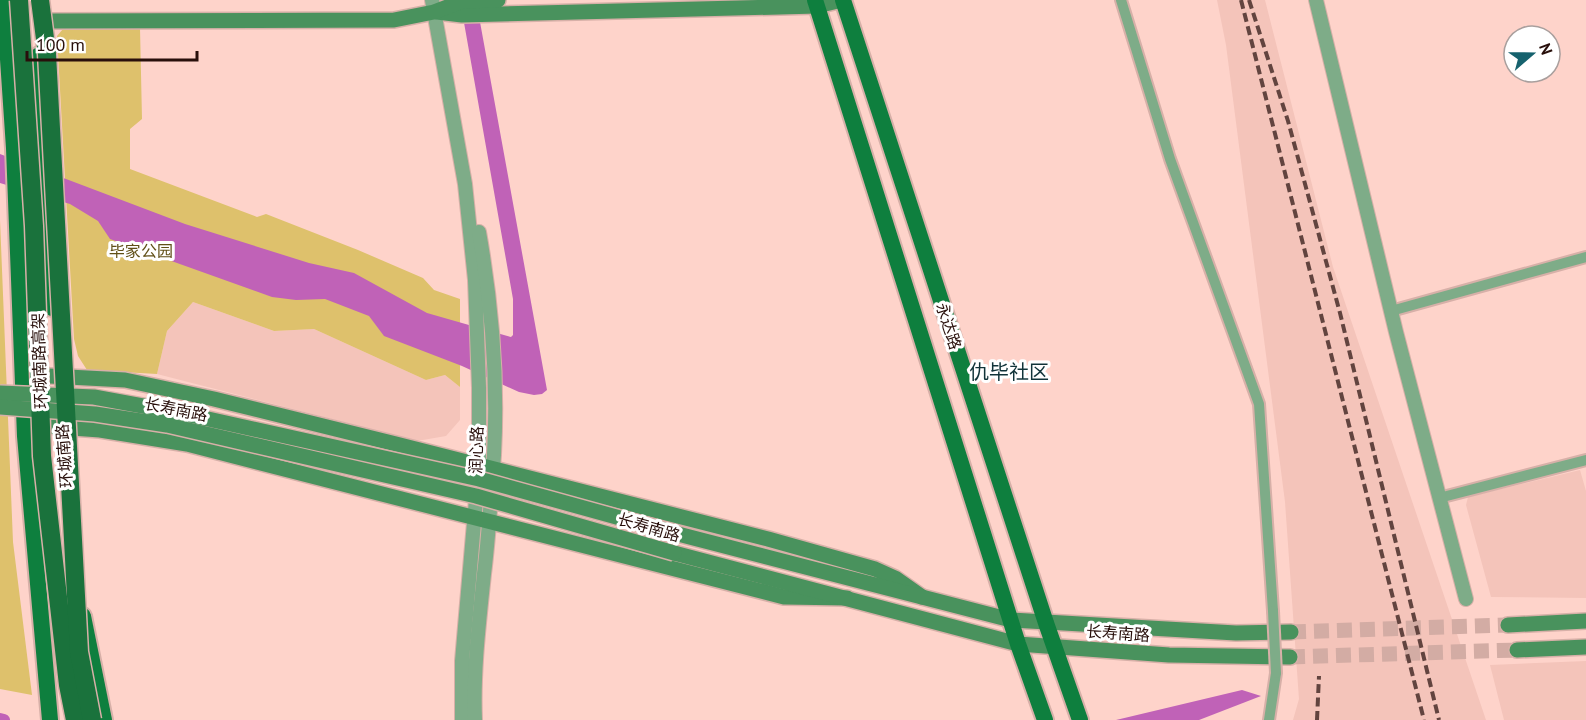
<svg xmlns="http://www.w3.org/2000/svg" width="1586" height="720" viewBox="0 0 1586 720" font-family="'PT Sans','Noto Sans SC',sans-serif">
<rect width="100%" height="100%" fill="#fed3ca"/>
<!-- built -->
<g fill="#f4c4ba">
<path d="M1217,0h48l68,267 153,453h-193l6,-21 -14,-197 -59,-457z"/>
<path d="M193,302l81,29 40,-2 112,51 19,-5 15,12v33l-14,16 -29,5 -260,-67 10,-43z"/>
<path d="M1580,470l6,21v107l-95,-1 -25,-92 2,-8z"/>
<path d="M1586,661v59h-82l-14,-55z"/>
</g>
<!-- green -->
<g fill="#dec16c">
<path d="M140,28l2,91 -12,10v40l127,48 9,-3 92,36 65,28 11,12 26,9v88l-15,-12 -19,5 -112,-51 -40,2 -81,-29 -26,29 -10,43 -70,-4 -9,-14 -4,-17 -17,-303 6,-7z"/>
<path d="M0,220l13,322 19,153 -32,-6z"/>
</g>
<!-- water -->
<g fill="#c062b7">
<path d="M460,0h16l71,390 -5,4 -8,1 -15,-3 -57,-26 -78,-30 -15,-20 -44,-17 -29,1 -24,-3 -162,-58 -12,-18 -28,-17 -70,-21v-29l185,70 124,39 45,10 73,40 84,24 2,-2v-36z"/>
<path d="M1242,690l19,6 -62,24h-83z"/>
</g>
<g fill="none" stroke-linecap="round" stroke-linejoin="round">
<!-- canal -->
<path stroke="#c062b7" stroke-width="12" d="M0,719l4,1"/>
<!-- secondary-tunnel -->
<g stroke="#d3aca4" stroke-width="15" stroke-dasharray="15 8" stroke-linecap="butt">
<path d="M1291,632l217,-7"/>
<path d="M1290,657l227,-7"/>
</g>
<defs>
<g id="minor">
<path d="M1121,0l49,159 89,245 14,207"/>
<path d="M1391,311l195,-54"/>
<path d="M1439,498l147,-38"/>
<path d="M1269,720l7,-47"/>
</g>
<g id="tertiary">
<path d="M432,0l33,184 10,96 4,108v77l-17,196v59"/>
<path d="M1316,0l80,332 70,267"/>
<path d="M475,720c-2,-49 4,-97 9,-146 5,-39 7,-79 10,-119 4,-74 -2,-150 -15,-223"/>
</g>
<g id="secondary">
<path d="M437,12l25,3 355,-9 25,-6"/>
<path d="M48,21l346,-1 40,-8 29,-11 35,-1"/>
<path d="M30,375l95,5 89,19 182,45 372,95 107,30 20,9 27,19"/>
<path d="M30,425l70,5 87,14 597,153 63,1"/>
<path d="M678,534l333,86 225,13 55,-1"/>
<path d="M674,553l344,91 151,11 121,2"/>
<path d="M1508,625l78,-4"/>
<path d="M1517,650l69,-3"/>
</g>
<g id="primary">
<path d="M4,0l10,148 11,288 25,284"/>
<path d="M815,0l203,644 27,76"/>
<path d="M843,0l203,623 34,97"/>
<path d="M39,55l2,108 11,145"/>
<path d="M83,616l21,104"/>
</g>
</defs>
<!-- minor casing -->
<use href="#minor" stroke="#d7b0a8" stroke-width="14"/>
<!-- tertiary casing -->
<use href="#tertiary" stroke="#d7b0a8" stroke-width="16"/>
<!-- secondary casing -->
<use href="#secondary" stroke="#d7b0a8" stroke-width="18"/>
<!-- primary casing -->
<use href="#primary" stroke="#d7b0a8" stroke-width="20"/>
<!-- minor -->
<use href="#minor" stroke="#7eac88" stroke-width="10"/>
<!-- tertiary -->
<use href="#tertiary" stroke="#7eac88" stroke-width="14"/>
<!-- secondary -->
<use href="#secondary" stroke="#49925d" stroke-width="15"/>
<!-- primary -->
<use href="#primary" stroke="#0e7f3e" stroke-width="16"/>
<!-- rail -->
<g stroke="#62443f" stroke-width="4" stroke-dasharray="9 4.5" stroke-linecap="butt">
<path d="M1241,0l183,720"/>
<path d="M1249,0l39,121 52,192 99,407"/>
<path d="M1317,720l2,-44"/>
</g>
<defs>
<path id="minor-bridge" d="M1273,611l3,62"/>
<g id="secondary-bridge">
<path d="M0,393l94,4 87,16 298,66 199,55"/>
<path d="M0,407l95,7 72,11 309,71 198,57"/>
</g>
<g id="trunk-bridge">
<path d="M19,0l15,226 8,230 26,229 7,35"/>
<path d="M40,0l7,54 32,598 13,68"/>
</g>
</defs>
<!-- minor-bridge casing -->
<use href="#minor-bridge" stroke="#d7b0a8" stroke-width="14" stroke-linecap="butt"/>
<!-- secondary-bridge casing -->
<use href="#secondary-bridge" stroke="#d7b0a8" stroke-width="18" stroke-linecap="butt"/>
<!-- trunk-bridge casing -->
<use href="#trunk-bridge" stroke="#d7b0a8" stroke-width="21" stroke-linecap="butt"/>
<!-- minor-bridge -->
<use href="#minor-bridge" stroke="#7eac88" stroke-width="10"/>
<!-- secondary-bridge -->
<use href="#secondary-bridge" stroke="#49925d" stroke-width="15"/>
<!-- trunk-bridge -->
<use href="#trunk-bridge" stroke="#1a723c" stroke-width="18"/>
</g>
<g text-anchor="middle" stroke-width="6" stroke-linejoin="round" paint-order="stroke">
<!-- park labels -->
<g font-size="16" fill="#615018" stroke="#fff">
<text x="141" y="257">毕家公园</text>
</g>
<!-- street labels -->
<g font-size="16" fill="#280f0b" stroke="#fff">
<text transform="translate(949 326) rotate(72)" y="6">永达路</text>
<text transform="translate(39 361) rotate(-92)" y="6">环城南路高架</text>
<text transform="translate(176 409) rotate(11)" y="6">长寿南路</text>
<text transform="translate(476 450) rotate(-88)" y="6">润心路</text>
<text transform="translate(64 456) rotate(-94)" y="6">环城南路</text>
<text transform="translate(649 527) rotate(16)" y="6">长寿南路</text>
<text transform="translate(1118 633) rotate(4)" y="6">长寿南路</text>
</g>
<!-- quarter labels -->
<g font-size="20" fill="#113339" stroke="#fff">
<text x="1009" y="379">仇毕社区</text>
</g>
</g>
<!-- north arrow -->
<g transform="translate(1532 54) rotate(70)"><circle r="28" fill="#ffffff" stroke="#a99f9d" stroke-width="1.5"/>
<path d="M0-4.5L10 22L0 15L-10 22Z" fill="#16626e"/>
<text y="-9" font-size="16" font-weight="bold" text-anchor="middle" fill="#280f0b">N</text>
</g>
<!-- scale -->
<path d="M27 51v9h170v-9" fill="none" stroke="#280f0b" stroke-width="3"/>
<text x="36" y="51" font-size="18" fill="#280f0b" stroke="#ffffff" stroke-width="4.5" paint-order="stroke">100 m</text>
</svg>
